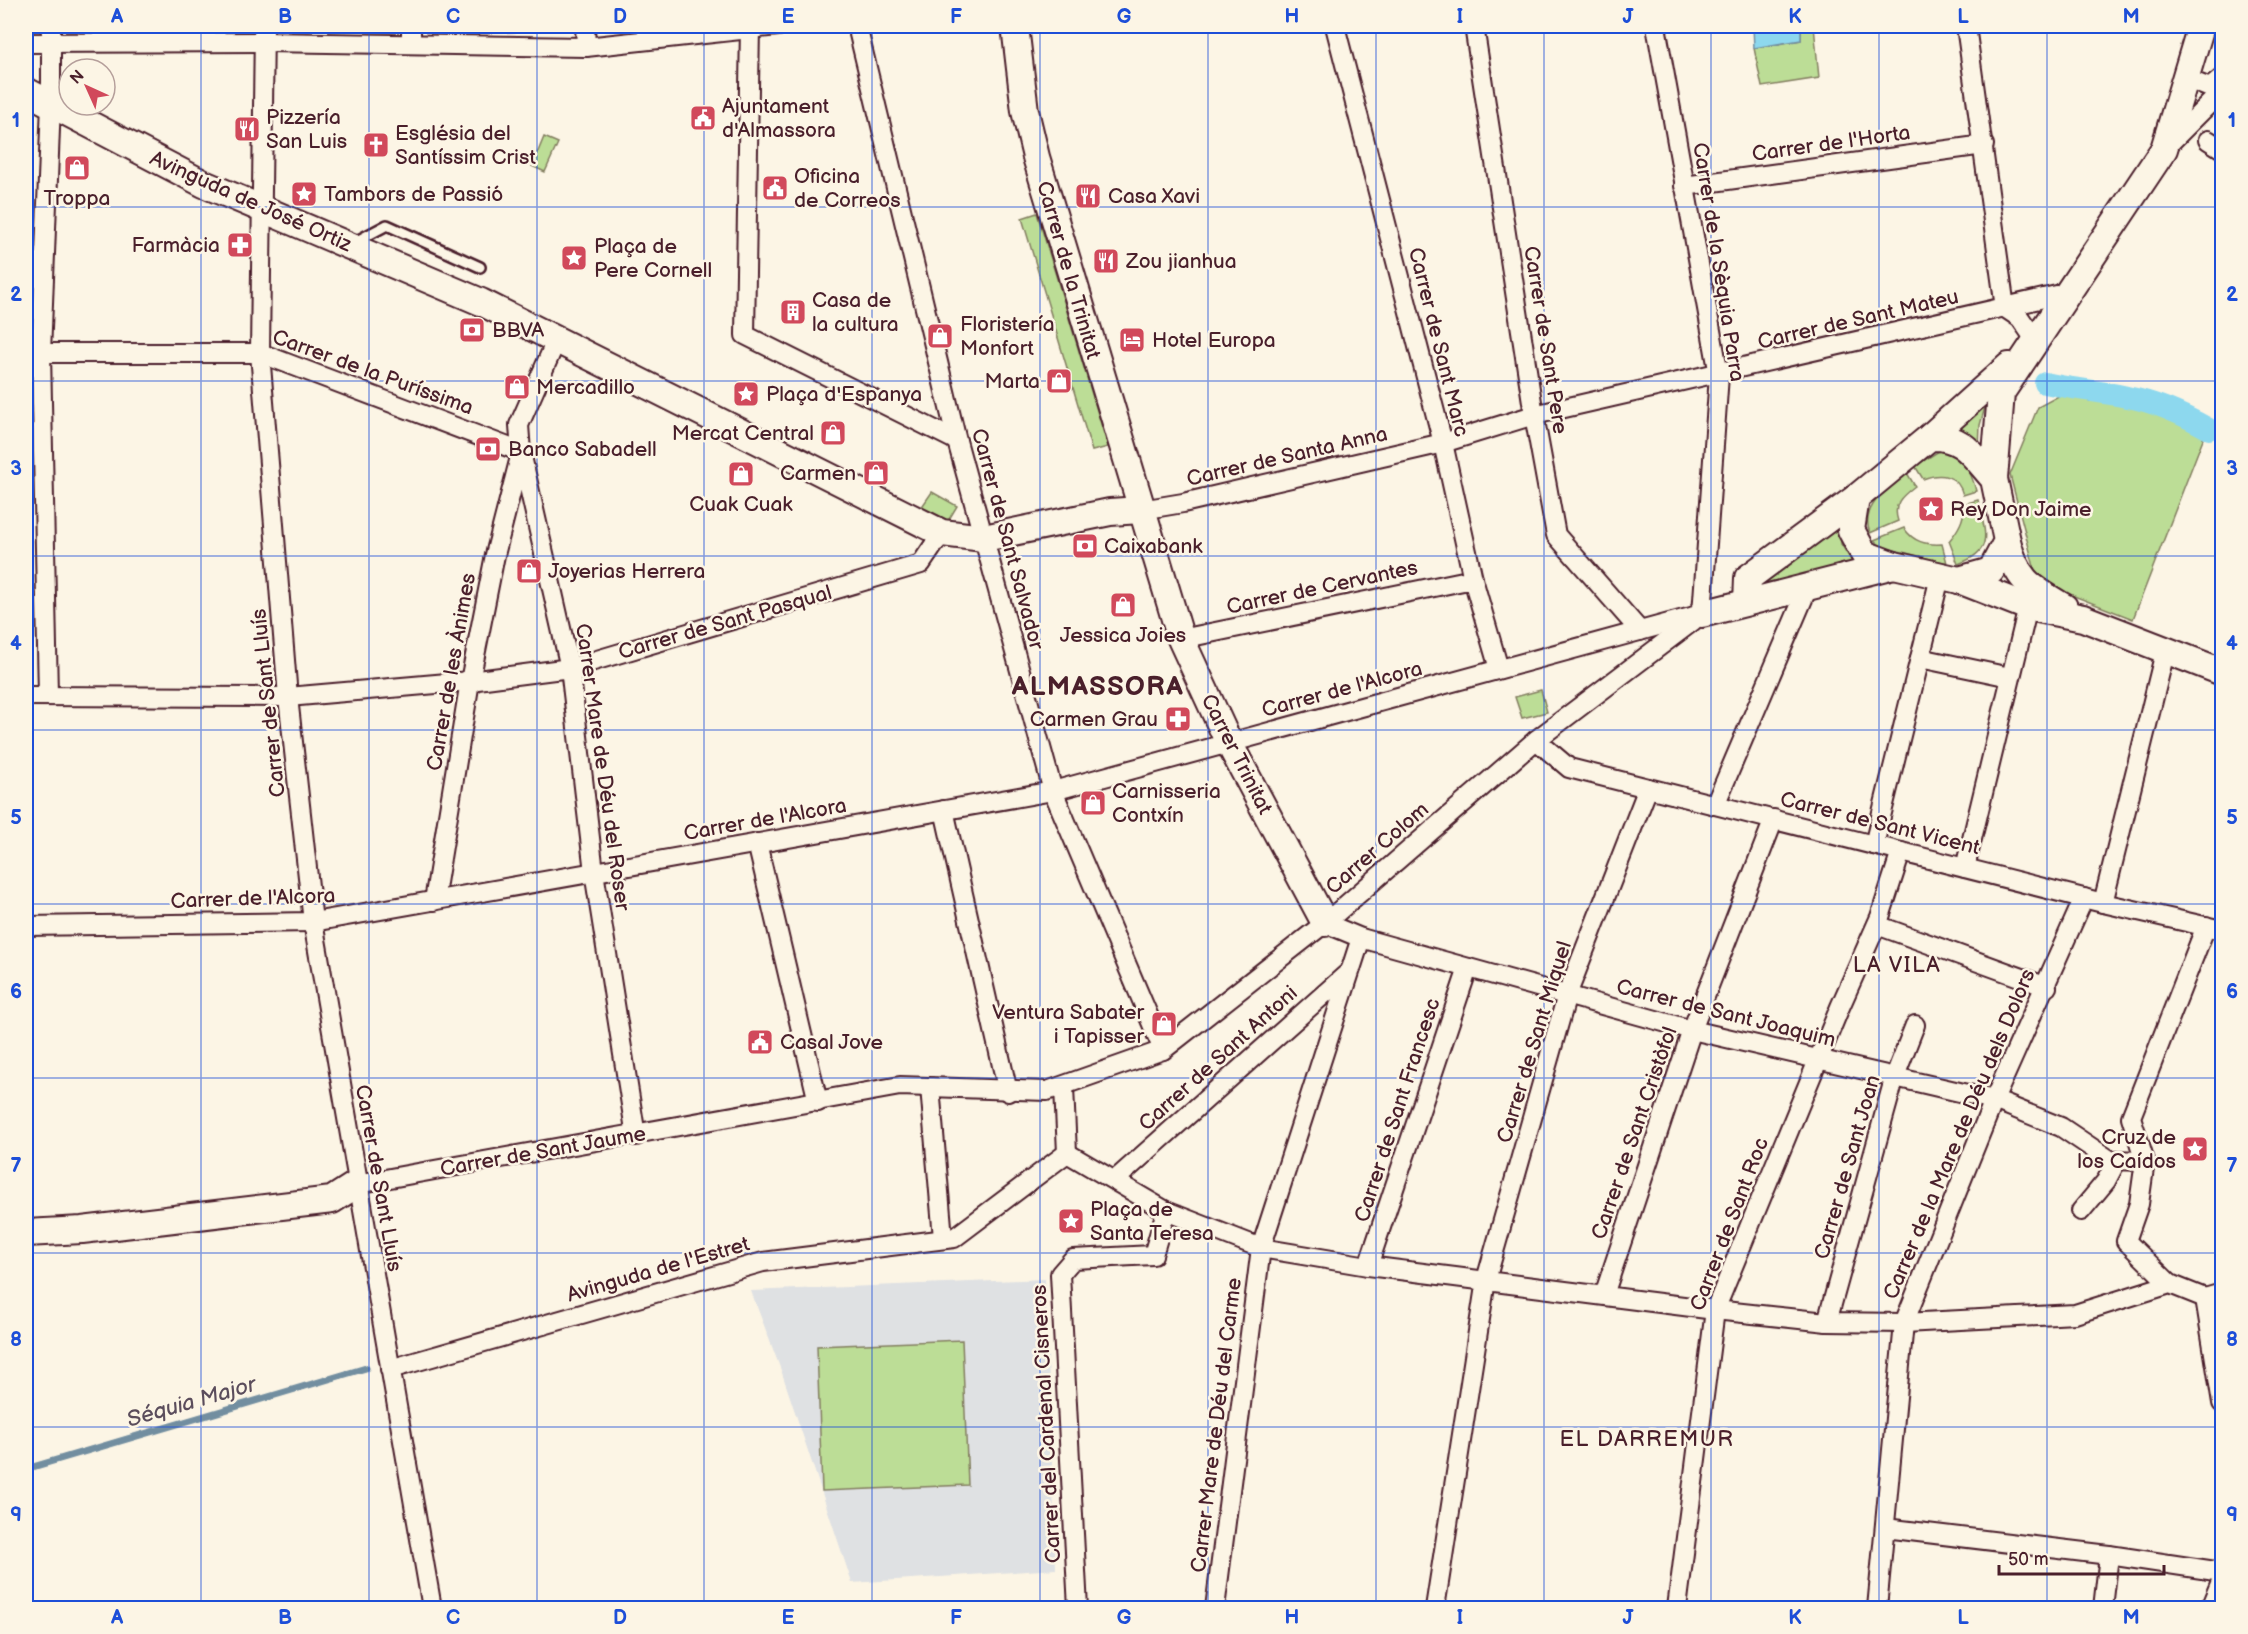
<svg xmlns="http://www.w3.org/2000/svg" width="2248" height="1634" viewBox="0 0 2248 1634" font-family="'Balsamiq Sans',sans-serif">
<rect width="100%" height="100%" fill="#fcf5e5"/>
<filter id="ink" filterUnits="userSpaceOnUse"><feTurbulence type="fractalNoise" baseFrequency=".0167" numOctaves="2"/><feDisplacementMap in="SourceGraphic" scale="12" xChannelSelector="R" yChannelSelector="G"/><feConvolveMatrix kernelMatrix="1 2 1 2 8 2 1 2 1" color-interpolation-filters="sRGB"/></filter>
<g filter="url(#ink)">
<!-- built -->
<path fill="#dfe1e3" d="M1045,1279l11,290 -204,14 -70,-210 -31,-82z"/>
<!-- green -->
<g fill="#bcdd96" stroke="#837e60" stroke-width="1.5">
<path d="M1801,26h13l5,52 -57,9 -8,-39 47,-8z"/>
<path d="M544,137l14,6 -13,29 -13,-6z"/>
<path d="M1037,213l71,234 -16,4 -70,-233z"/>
<path d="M1990,389l-10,36 -1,25 -34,-22z"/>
<path d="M2066,392l24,9 29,-2 10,3 77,29 -73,188 -95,-37 -28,-107 28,-68z"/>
<path d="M1939,451c23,2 32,19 37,40l-13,4c-5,-20 -22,-23 -40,-16l-8,-13z"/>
<path d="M1907,473l8,13c-13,10 -23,18 -17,35l-28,12c-11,-27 19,-45 37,-60z"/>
<path d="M932,492l25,14 -9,15 -27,-13z"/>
<path d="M1978,500c7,33 17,51 -20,64l-9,-23c9,-11 16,-22 15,-37z"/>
<path d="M1839,515l2,29 14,22 -104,21z"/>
<path d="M1904,528c9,14 22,17 38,16l5,19 -65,-16 -8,-7z"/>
<path d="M1541,690l6,22 -25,6 -7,-21z"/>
<path d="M962,1340l6,145 -146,6 -5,-145z"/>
</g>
<!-- water -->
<path fill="#8dd8ee" stroke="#728ea0" stroke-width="1.5" d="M1753,26h48v14l-47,8z"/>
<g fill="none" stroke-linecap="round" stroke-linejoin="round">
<!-- stream -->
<path stroke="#728ea0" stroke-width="7" d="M26,1469l340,-101"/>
<!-- canal -->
<path stroke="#8dd8ee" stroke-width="22" d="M2045,383c27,6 55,8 82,14 29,5 57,18 82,32"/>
<defs>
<path id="lane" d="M353,243l34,-18 93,42"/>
<g id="street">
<path d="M264,26l-4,327 28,344 25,225 119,686"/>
<path d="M585,26l1,21"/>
<path d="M750,26l-5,309 212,106"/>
<path d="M857,26l100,415 96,350 110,259"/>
<path d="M1335,26l108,417 30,136 26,90"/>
<path d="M1474,26l60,389 22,120 84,96"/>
<path d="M1656,26l63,349 -17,239"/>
<path d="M1966,26l39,282"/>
<path d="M26,43l238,-1 322,5 192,-21"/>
<path d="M411,44v-18"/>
<path d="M2185,78l25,10 12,-10"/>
<path d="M2208,140l14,9"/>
<path d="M2165,148l57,-57"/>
<path d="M1684,186l300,-41"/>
<path d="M2005,308l15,10 16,23"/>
<path d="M556,341l-37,84 2,27 49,216 24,204 42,264"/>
<path d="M26,353h234l261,99"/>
<path d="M1141,510l42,-7 260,-60 91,-28 536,-123"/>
<path d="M1181,639l292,-60"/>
<path d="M1920,658l90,19"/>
<path d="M48,695l-7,-342 10,-249v-78"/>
<path d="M26,696l262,1 182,-16 100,-13 351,-104 21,-31"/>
<path d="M1536,740l33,28 534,135 119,27"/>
<path d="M1715,805l94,-220"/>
<path d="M944,810l64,282"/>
<path d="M757,843l61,259"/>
<path d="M1874,845l66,-268"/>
<path d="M1965,868l63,-261"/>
<path d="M434,901l36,-220 25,-126 25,-98"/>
<path d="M2103,903l63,-255"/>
<path d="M1325,923l36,15 331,92 302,70 67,27 49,33 35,1"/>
<path d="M1877,925l170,62"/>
<path d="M26,926l287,-4 740,-131 649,-177"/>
<path d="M930,1087l13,151"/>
<path d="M1064,1087l3,66"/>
<path d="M1115,1180l234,-208"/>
<path d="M357,1184l543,-98 147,5 116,-41 162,-127 211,-183 157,-119"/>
<path d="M2081,1211l25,-30 11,-21"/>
<path d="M1368,1266l100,-298"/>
<path d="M2170,1284l-44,-43 13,-37 6,-43 -14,-44 75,-191"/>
<path d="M1604,1295l88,-265 82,-211"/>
<path d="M2205,1298l17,105"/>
<path d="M2205,1298l17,-5"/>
<path d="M1827,1322l68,-246 20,-51"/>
<path d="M390,1369l373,-107 191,-24 113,-85 99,58 95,37 107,18 347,44 112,12 77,1 171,-9 95,-30 35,14"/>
<path d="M1885,1528l224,27 113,17"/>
<path d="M1078,1608l-18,-334 13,-15 80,-4 13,-44"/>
<path d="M1215,1608l46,-360 100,-310"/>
<path d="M1435,1608l51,-328 81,-285 81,-207"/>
<path d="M1677,1608l38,-298 125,-303 40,-90 21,-65"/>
<path d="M1877,1608l27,-285 90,-223 90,-202"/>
<path d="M2103,1608l6,-53"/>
<path d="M2210,1608l12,-29"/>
</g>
<g id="secondary">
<path d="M1015,26l10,85 11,46 145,482 48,104 96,180"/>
<path d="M26,91l178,93 277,118 461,231 42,5 126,-26 31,-2"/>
<path d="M1930,437l79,-71"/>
<path d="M1994,479c-20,-22 -31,-44 -64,-42l-74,61 -5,32 13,24 30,11 65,15 32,-9 16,-30 -13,-62 7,-86 163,-244 37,-123"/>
<path d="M2007,541c10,40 23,46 57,66"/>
<path d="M1959,580l69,27 55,11 139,54"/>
<path d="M1747,602l1,-24 108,-80"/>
<path d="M1702,614l192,-49"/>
<path d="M26,1233l56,-3 250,-30 25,-16"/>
</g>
</defs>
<!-- lane casing -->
<use href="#lane" stroke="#4a1f2b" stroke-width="14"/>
<!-- street casing -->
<use href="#street" stroke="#4a1f2b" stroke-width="22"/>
<!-- secondary casing -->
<use href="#secondary" stroke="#4a1f2b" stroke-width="30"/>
<!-- lane -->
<use href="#lane" stroke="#fcf5e5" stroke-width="9"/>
<!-- street -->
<use href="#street" stroke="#fcf5e5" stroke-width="18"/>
<!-- secondary -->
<use href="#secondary" stroke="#fcf5e5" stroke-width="26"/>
</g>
</g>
<!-- grid -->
<path fill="none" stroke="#1d4ed8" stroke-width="1.5" stroke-opacity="0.55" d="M201,26v1582M369,26v1582M537,26v1582M704,26v1582M872,26v1582M1040,26v1582M1208,26v1582M1376,26v1582M1544,26v1582M1711,26v1582M1879,26v1582M2047,26v1582M26,207h2196M26,381h2196M26,556h2196M26,730h2196M26,904h2196M26,1078h2196M26,1253h2196M26,1427h2196"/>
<!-- icons -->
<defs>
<symbol id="civic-square" viewBox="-11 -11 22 22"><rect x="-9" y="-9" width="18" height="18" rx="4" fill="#d1495b" stroke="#fcf5e5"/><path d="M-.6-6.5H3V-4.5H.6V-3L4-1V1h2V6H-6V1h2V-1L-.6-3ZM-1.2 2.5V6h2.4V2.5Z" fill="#fff"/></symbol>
<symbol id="restaurant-square" viewBox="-11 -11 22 22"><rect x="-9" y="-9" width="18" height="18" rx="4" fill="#d1495b" stroke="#fcf5e5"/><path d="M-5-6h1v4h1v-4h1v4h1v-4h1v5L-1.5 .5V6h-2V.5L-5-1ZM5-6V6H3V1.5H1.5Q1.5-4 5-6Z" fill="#fff"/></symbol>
<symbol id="church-square" viewBox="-11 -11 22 22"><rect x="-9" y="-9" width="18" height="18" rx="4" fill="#d1495b" stroke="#fcf5e5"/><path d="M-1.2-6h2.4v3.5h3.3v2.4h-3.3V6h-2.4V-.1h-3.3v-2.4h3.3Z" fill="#fff"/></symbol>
<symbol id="shop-square" viewBox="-11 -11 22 22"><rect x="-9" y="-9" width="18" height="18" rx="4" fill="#d1495b" stroke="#fcf5e5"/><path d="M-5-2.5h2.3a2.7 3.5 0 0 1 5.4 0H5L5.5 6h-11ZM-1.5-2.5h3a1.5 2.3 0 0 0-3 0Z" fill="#fff"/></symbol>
<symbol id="sight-square" viewBox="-11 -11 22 22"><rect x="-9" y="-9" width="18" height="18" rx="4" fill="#d1495b" stroke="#fcf5e5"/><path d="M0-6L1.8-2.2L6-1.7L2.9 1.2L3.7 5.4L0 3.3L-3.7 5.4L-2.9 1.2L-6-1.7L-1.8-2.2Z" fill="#fff"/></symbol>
<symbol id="pharmacy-square" viewBox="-11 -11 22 22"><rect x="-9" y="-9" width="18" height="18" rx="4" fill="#d1495b" stroke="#fcf5e5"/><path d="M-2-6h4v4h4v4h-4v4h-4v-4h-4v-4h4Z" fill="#fff"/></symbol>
<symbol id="building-square" viewBox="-11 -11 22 22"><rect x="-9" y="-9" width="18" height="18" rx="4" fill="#d1495b" stroke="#fcf5e5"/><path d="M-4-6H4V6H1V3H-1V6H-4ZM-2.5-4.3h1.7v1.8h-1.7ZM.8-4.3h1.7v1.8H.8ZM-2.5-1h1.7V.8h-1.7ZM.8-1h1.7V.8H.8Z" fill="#fff"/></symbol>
<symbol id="bank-square" viewBox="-11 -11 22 22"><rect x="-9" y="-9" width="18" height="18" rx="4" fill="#d1495b" stroke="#fcf5e5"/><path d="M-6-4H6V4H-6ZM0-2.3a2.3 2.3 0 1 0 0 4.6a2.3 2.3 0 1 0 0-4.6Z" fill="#fff"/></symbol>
<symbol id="hotel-square" viewBox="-11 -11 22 22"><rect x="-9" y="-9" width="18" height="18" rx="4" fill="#d1495b" stroke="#fcf5e5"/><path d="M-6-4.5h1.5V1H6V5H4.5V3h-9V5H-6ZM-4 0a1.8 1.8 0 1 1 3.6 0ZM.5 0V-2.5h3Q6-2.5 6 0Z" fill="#fff"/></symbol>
</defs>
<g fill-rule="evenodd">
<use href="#civic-square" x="688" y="103" width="30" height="30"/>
<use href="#restaurant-square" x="232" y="114" width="30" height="30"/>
<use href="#church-square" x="361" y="130" width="30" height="30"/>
<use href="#shop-square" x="62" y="153" width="30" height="30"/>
<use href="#civic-square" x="760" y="173" width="30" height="30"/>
<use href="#sight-square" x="289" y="179" width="30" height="30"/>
<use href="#restaurant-square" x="1073" y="181" width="30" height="30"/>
<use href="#pharmacy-square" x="225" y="230" width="30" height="30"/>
<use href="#sight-square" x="559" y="243" width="30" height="30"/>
<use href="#restaurant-square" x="1091" y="246" width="30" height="30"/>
<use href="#building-square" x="778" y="297" width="30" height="30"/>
<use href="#bank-square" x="457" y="315" width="30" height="30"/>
<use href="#shop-square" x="925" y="321" width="30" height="30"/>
<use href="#hotel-square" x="1117" y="325" width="30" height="30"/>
<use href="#shop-square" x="1044" y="366" width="30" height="30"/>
<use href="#shop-square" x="502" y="372" width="30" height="30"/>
<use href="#sight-square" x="731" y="379" width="30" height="30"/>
<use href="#shop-square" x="818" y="418" width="30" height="30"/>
<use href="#bank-square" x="473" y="434" width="30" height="30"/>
<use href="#shop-square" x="861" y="458" width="30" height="30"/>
<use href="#shop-square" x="726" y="459" width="30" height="30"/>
<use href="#sight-square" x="1916" y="494" width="30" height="30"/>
<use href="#bank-square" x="1070" y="531" width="30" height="30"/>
<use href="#shop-square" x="514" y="556" width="30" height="30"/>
<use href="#shop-square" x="1108" y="590" width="30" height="30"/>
<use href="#pharmacy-square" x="1163" y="704" width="30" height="30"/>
<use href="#shop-square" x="1078" y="788" width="30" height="30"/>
<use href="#shop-square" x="1149" y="1009" width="30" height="30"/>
<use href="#civic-square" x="745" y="1027" width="30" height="30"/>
<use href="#sight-square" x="2180" y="1134" width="30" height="30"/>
<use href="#sight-square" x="1056" y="1206" width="30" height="30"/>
</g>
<g text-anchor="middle" stroke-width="5" stroke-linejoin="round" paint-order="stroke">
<!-- poi labels -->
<g font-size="21" fill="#4a1f2b" stroke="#fcf5e5" text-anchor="start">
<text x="722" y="113">Ajuntament<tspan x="722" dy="24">d'Almassora</tspan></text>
<text x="266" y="124">Pizzería<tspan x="266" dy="24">San Luis</tspan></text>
<text x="395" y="140">Església del<tspan x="395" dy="24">Santíssim Crist</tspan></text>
<text x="794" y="183">Oficina<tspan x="794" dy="24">de Correos</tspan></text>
<text x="324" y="201">Tambors de Passió</text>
<text x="1108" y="203">Casa Xavi</text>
<text x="77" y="205" text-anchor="middle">Troppa</text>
<text x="220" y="252" text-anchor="end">Farmàcia</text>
<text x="594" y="253">Plaça de<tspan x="594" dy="24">Pere Cornell</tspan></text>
<text x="1126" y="268">Zou jianhua</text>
<text x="812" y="307">Casa de<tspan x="812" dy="24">la cultura</tspan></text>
<text x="960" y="331">Floristería<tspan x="960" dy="24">Monfort</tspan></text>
<text x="492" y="337">BBVA</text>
<text x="1152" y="347">Hotel Europa</text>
<text x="1040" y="388" text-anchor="end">Marta</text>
<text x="536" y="394">Mercadillo</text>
<text x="766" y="401">Plaça d'Espanya</text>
<text x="814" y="440" text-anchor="end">Mercat Central</text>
<text x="508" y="456">Banco Sabadell</text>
<text x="856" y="480" text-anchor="end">Carmen</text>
<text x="741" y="511" text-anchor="middle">Cuak Cuak</text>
<text x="1950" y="516">Rey Don Jaime</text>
<text x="1104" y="553">Caixabank</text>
<text x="548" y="578">Joyerias Herrera</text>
<text x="1123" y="642" text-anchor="middle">Jessica Joies</text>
<text x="1158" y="726" text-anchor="end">Carmen Grau</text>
<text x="1112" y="798">Carnisseria<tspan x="1112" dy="24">Contxín</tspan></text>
<text x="1144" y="1019" text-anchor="end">Ventura Sabater<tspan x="1144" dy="24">i Tapisser</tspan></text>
<text x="780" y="1049">Casal Jove</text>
<text x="2176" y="1144" text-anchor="end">Cruz de<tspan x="2176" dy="24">los Caídos</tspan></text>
<text x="1090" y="1216">Plaça de<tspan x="1090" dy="24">Santa Teresa</tspan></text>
</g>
<!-- street labels -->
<g font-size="21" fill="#4a1f2b" stroke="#fcf5e5">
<text transform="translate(1831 143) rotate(-8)" y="7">Carrer de l'Horta</text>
<text transform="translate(251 201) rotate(24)" y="7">Avinguda de José Ortiz</text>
<text transform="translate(1719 262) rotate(81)" y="7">Carrer de la Sèquia Parra</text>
<text transform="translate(1069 270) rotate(74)" y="7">Carrer de la Trinitat</text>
<text transform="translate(1858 319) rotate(-13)" y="7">Carrer de Sant Mateu</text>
<text transform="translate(1546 340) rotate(81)" y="7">Carrer de Sant Pere</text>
<text transform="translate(1439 342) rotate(76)" y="7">Carrer de Sant Marc</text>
<text transform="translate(373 372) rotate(20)" y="7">Carrer de la Puríssima</text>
<text transform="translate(1287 456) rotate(-13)" y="7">Carrer de Santa Anna</text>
<text transform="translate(1008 539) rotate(75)" y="7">Carrer de Sant Salvador</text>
<text transform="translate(1322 587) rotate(-12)" y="7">Carrer de Cervantes</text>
<text transform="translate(725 622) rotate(-16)" y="7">Carrer de Sant Pasqual</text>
<text transform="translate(451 672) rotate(-80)" y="7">Carrer de les Ànimes</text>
<text transform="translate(1342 689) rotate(-15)" y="7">Carrer de l'Alcora</text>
<text transform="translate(268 703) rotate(-96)" y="7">Carrer de Sant Lluís</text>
<text transform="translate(1237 754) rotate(63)" y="7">Carrer Trinitat</text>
<text transform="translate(603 767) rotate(82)" y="7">Carrer Mare de Déu del Roser</text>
<text transform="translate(765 819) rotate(-10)" y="7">Carrer de l'Alcora</text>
<text transform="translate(1880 823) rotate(14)" y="7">Carrer de Sant Vicent</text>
<text transform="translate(1377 848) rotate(-41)" y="7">Carrer Colom</text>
<text transform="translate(253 898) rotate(-2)" y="7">Carrer de l'Alcora</text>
<text transform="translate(1726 1013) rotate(14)" y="7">Carrer de Sant Joaquim</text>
<text transform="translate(1534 1042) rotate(-73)" y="7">Carrer de Sant Miquel</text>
<text transform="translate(1218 1058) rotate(-42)" y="7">Carrer de Sant Antoni</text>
<text transform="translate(1397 1110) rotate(-72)" y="7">Carrer de Sant Francesc</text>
<text transform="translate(1634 1133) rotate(-71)" y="7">Carrer de Sant Cristòfol</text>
<text transform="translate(1959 1134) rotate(-67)" y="7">Carrer de la Mare de Déu dels Dolors</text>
<text transform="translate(543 1151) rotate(-10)" y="7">Carrer de Sant Jaume</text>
<text transform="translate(1847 1167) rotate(-74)" y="7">Carrer de Sant Joan</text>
<text transform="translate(379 1178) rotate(80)" y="7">Carrer de Sant Lluís</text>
<text transform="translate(1729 1224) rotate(-69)" y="7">Carrer de Sant Roc</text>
<text transform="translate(658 1269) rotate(-16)" y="7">Avinguda de l'Estret</text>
<text transform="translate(1046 1424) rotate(-93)" y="7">Carrer del Cardenal Cisneros</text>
<text transform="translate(1216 1425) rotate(-83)" y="7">Carrer Mare de Déu del Carme</text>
</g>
<!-- neighbourhood labels -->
<g font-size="22" letter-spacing="1.5" fill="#4a1f2b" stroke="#fcf5e5">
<text x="1897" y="972">LA VILA</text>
<text x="1647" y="1446">EL DARREMUR</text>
</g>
<!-- water labels -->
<g font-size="22" font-style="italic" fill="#5b4d5c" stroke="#fcf5e5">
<text transform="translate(191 1401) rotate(-16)" y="8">Séquia Major</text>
</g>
<!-- district labels -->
<g font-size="27" font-weight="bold" letter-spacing="1.5" fill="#4a1f2b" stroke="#fcf5e5">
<text x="1098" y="695">ALMASSORA</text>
</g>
</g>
<!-- margin -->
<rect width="2248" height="1634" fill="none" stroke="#fcf5e5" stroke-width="66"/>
<!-- north arrow -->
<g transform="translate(87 87) rotate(315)"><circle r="28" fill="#fcf5e5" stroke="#b59f9b" stroke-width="1.5"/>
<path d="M0-4.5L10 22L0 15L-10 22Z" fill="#d1495b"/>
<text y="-9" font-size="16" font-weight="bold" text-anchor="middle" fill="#4a1f2b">N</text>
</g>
<!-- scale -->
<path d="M1999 1565v9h165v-9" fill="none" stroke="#4a1f2b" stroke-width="3"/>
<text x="2008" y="1565" font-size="18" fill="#4a1f2b" stroke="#fcf5e5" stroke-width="4.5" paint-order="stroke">50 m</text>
<rect x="33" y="33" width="2182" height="1568" fill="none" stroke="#1d4ed8" stroke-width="2"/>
<g font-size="20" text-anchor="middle" font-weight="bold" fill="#1d4ed8">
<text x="117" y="23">A</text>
<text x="285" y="23">B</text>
<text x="453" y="23">C</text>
<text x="620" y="23">D</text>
<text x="788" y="23">E</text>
<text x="956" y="23">F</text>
<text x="1124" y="23">G</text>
<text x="1292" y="23">H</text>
<text x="1460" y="23">I</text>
<text x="1628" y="23">J</text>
<text x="1795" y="23">K</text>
<text x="1963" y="23">L</text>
<text x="2131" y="23">M</text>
<text x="16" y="127">1</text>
<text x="2232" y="127">1</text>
<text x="16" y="301">2</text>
<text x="2232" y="301">2</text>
<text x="16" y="475">3</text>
<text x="2232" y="475">3</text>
<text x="16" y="650">4</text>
<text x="2232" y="650">4</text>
<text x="16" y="824">5</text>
<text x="2232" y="824">5</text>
<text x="16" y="998">6</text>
<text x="2232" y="998">6</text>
<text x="16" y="1172">7</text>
<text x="2232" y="1172">7</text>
<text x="16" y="1346">8</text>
<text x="2232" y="1346">8</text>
<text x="16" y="1521">9</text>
<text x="2232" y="1521">9</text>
<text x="117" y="1624">A</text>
<text x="285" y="1624">B</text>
<text x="453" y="1624">C</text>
<text x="620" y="1624">D</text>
<text x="788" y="1624">E</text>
<text x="956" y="1624">F</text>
<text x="1124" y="1624">G</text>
<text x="1292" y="1624">H</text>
<text x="1460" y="1624">I</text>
<text x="1628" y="1624">J</text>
<text x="1795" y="1624">K</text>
<text x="1963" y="1624">L</text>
<text x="2131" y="1624">M</text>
</g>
</svg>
